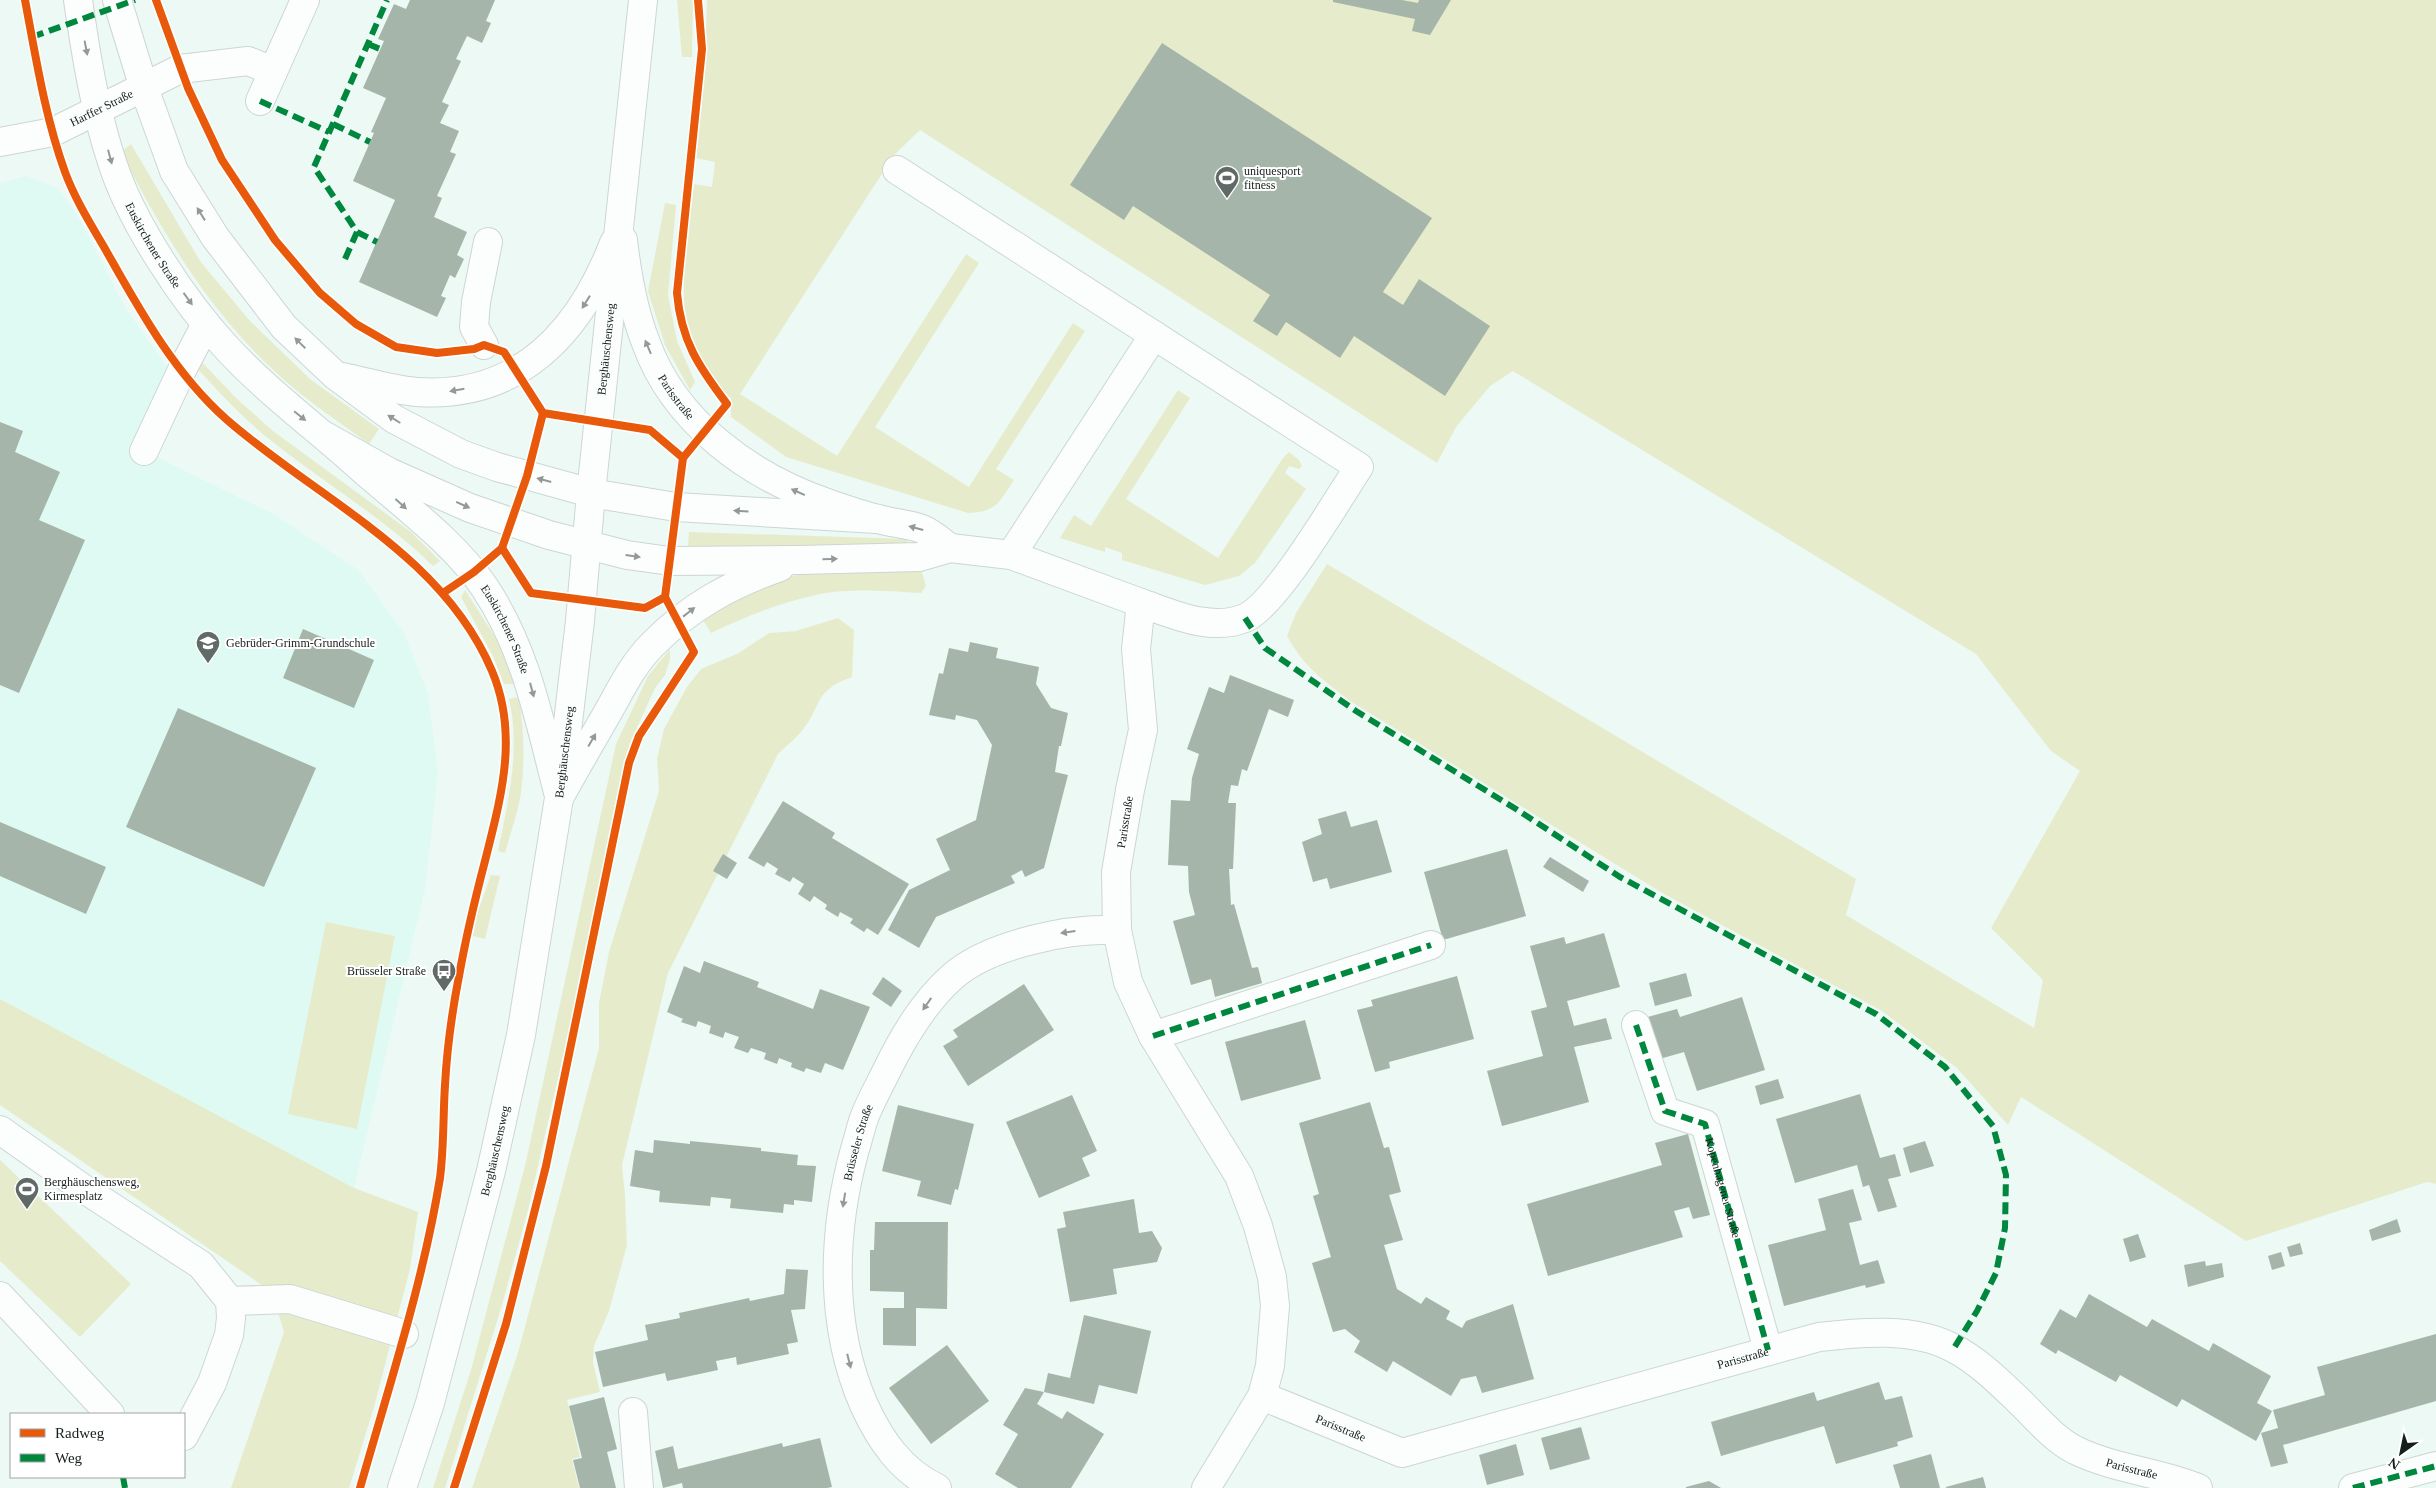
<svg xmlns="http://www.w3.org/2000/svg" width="2436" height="1488" viewBox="0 0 2436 1488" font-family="'Times New Roman',serif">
<rect width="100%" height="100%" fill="#ecf9f5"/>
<!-- built -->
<path fill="#dffaf2" d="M26,176l32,12 21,30 45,88 44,63 -24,82 131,64 83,55 46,63 24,61 10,78 -13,117 -71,299 -354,-189v-816z"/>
<!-- green -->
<g fill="#e6eccb">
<path d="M677,0h16l-1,57h-10z"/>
<path d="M707,0h1729v1184l-9,-2 -181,59 -225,-144 -13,28 -51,-57 -75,-57 -218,-117 -314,-193c-28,-22 -46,-34 -63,-65l9,-23 31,-49 529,315 -10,36 188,113 9,-48 -52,-52 89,-157 -29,-20 -75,-97 -463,-283 -23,15 -34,41 -19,36 -517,-333 -26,25 -154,239 97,62 129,-202 13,9 -104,164 94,60 104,-164 12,8 -89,138 18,11c-15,23 -18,32 -46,33l-182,-56 -55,-40v-19c-67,-61 -46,-135 -37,-214l18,3 3,-25 -19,-4 9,-87z"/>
<path d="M131,144l69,117 49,59 61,59 69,50 -10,15c-24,-18 -50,-35 -73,-54 -78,-64 -130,-150 -175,-238z"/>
<path d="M665,203l11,2 -8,90 9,46 18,41 -5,8 -25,-45 -17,-54z"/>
<path d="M199,359l37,39 37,33 138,101 29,29 -7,5c-51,-50 -114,-86 -169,-131 -25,-21 -47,-45 -70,-70z"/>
<path d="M1178,390l12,8 -64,101 92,59 65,-100 6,-6 10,8 3,6 -3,3 -10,-3 -4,7 21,16 -51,74 -16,13 -34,9 -83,-25v-7l-17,-6v5l-45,-14 14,-23 17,11z"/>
<path d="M689,532l218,7 1,9 -220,-1z"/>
<path d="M860,571l62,1 4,14 -5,7c-33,-2 -69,-5 -101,1 -38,8 -74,22 -109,39l-8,-13c27,-21 72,-42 106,-47 17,-3 34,-2 51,-2z"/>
<path d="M465,590l36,56 13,38h-10l-11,-28 -32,-59z"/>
<path d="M838,618l16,12 -2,47c-41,15 -28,28 -51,55 -7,8 -16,15 -23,22l-110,219 -46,192 3,31 2,49 -18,66 -15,35 -1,16 7,30 -33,8 13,57 -8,2 7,29h-107l46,-135 81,-305v-45l10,-51 50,-161 -2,-32 7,-30 23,-42 14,-18 38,-16 30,-20 27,-2z"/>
<path d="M670,649v11l-5,15 -10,13 -26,57 -61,289 -40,176 -26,95 -57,183h-12l38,-118 54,-204 91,-422 32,-68z"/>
<path d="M519,697c5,32 6,64 2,96 -3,20 -11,41 -16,60l-7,-2c10,-49 23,-102 11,-152z"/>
<path d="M491,875l9,1 -15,63 -12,-3 4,-22z"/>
<path d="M326,922l69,14 -38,193 -69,-15z"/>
<path d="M0,999l354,189 64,24 -8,57 -36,138 -25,81h-118l53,-156 -12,-40 -272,-187z"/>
<path d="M0,1160l131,124 -51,53 -80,-76z"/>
</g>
<!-- building -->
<g fill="#a6b5a9">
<path d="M410,0h85l-9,21 5,2 -9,20 -15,-7 -11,23 5,2 -19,41 7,3 -9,18 19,8 -9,21 6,2 -19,42 5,2 -8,19 33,15 -10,23 7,4 -9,19 -5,-3 -9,21 5,2 -9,19 -78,-35 36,-82 -42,-19 21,-48 -3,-1 15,-34 -23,-10 21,-47 -6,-2 16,-35 12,5z"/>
<path d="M1333,0h69l16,3 1,-3h32l-21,35 -18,-4 3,-12 -82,-17z"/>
<path d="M1162,43l270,175 -49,74 20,13 16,-26 71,47 -45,70 -91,-60 -14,22 -54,-36 -9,14 -24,-15 17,-26 -137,-89 -9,14 -54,-35z"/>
<path d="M0,422l23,9 -8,21 45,20 -21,48 46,20 -66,153 -19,-8z"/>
<path d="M303,629l71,31 -20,48 -71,-30z"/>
<path d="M970,642l28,6 -2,10 43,9 -3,17 15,24 17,5 -7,33h-2l-4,26 13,3 -24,93 -19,9 -3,-7 -11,6 4,7 -79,34 -17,31 -31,-18 21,-40 41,-20 -14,-31 40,-19 16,-75 -15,-25 -21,-5 -1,5 -26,-5 10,-42 4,1 6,-26 19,4z"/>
<path d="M1230,675l64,25 -6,17 -19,-8 -22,62 -5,-2 -4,17 -7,-1 -3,18h8l-3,66h-4l2,36 3,-1 18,64 6,-1 4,16 -47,14 -4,-18 -20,6 -18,-64 22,-6 -6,-23 -1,-26 -20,-1 3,-65 19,1 2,-23 7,-24 -12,-5 22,-62 15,6z"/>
<path d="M178,708l138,60 -52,119 -138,-60z"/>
<path d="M783,801l52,32 -3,5 77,46 -31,51 -11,-7 -3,4 -14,-9 3,-4 -13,-7 -2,5 -13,-8 2,-4 -13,-9 -4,6 -12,-8 6,-10 -11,-7 -3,5 -15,-8 3,-5 -11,-7 -3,5 -16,-9z"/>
<path d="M1346,811l5,16 26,-7 15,52 -62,17 -3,-11 -14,4 -11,-40 20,-8 -4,-15z"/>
<path d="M0,822l106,45 -20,47 -86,-38z"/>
<path d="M1507,849l19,67 -83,24 -19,-68z"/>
<path d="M723,854l14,9 -10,16 -14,-8z"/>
<path d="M1550,857l39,24 -6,11 -40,-25z"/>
<path d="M1604,933l16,54 -53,14 7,25 32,-8 6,21 -38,8 15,55 -87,24 -15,-55 56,-15 -12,-45 16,-4 -17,-61 34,-9 2,7z"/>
<path d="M704,961l55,21 -2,5 56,22 7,-20 50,18 -27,63 -18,-7 -4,10 -15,-5 -2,4 -13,-5 1,-4 -13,-5 -2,6 -13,-5 2,-6 -15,-5 -3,5 -14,-5 5,-11 -14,-5 -2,6 -14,-5 2,-7 -13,-5 -2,6 -15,-5 2,-3 -16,-7 17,-46 16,7z"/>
<path d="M1686,973l6,23 -37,10 -6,-23z"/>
<path d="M1457,976l17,63 -85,23 1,6 -15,4 -18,-62 16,-4 -2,-6z"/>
<path d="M883,977l19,14 -11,16 -19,-13z"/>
<path d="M1024,984l30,46 -86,56 -25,-40 15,-9 -5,-7z"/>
<path d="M1742,997l23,73 -68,21 -13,-39 -28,8 -12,-42 33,-9 3,8z"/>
<path d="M1305,1020l16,59 -80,22 -16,-59z"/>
<path d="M1778,1079l6,19 -24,7 -5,-19z"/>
<path d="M1860,1094l20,64 15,-4 6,22 -13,3 9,28 -19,5 -9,-27 -6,2 -6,-22 -62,18 -19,-64z"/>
<path d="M1072,1095l25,56 -15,7 8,18 -51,22 -33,-76z"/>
<path d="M1370,1102l14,46 5,-1 12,45 -12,3 14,45 -19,5 13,44 24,15 5,-7 24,14 -4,8 16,9 4,-7 47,-17 21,75 -52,14 -6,-17 -15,3 -10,17 -58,-35 -6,11 -33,-20 6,-11 -15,-12 -12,3 -21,-69 19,-6 -18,-61 6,-2 -20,-71z"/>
<path d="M898,1105l76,19 -16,66 -3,-1 -4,16 -34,-9 4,-15 -39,-10z"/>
<path d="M1688,1134l22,81 -17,4 -4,-12 -15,4 9,26 -135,39 -21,-72 135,-39 -7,-22z"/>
<path d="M654,1140l36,4v-3l71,7v3l37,4 -1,10 19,1 -4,36 -18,-2v5l-10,-1 -1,9 -53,-5 1,-9 -20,-2 -1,9 -51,-4 1,-11 -30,-5 5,-36 18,3z"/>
<path d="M1925,1141l9,25 -24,7 -7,-25z"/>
<path d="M1853,1189l9,31 -13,3 11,42 18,-5 7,23 -19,5 -1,-3 -81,21 -16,-61 58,-15 -8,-31z"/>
<path d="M1134,1199l5,34 13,-2 10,17 -5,14 -44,7 4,25 -47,8 -13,-73 9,-2 -3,-15z"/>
<path d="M2397,1219l4,13 -29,9 -3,-11z"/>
<path d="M875,1222h73l-1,87 -31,-1v38l-33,-1v-37h21v-16l-34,-1v-41h4z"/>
<path d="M2138,1234l8,23 -16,5 -7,-23z"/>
<path d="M2300,1243l3,11 -13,3 -3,-10z"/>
<path d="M2281,1252l4,14 -13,4 -4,-14z"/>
<path d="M2205,1261l1,5 16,-3 2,14 -36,10 -4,-22z"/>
<path d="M786,1269l22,1 -3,39 -14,1 7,32 -11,2 2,10 -52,11 -1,-8 -20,4 2,9 -51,11 -2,-8 -62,14 -8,-35 53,-12 -3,-15 35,-7 -1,-5 70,-15 1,3 34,-7z"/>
<path d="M2089,1294l58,33 5,-8 57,32 4,-8 58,33 -14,27 15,8 -16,30 -74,-42 -5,8 -57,-32 -4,7 -58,-32 -2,4 -16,-10 20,-35 16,9z"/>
<path d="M1084,1315l67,16 -14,63 -38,-9 -5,19 -50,-12 4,-19 22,5z"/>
<path d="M2436,1334v67l-153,44 5,18 -17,4 -10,-34 17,-5 -5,-18 52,-15 -8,-28z"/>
<path d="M947,1345l42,56 -58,43 -42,-56z"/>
<path d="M1879,1382l6,18 17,-4 11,41 -16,5 1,4 -62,18 -12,-38 -103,30 -10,-34 103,-30 3,9z"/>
<path d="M1025,1388l19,4 -7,12 25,15 5,-8 37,23 -33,54h-53l-23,-14 23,-40 -15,-9z"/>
<path d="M604,1397l13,52 -10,3 9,36h-36l-7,-28 9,-2 -13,-52z"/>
<path d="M1581,1427l9,32 -40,11 -9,-32z"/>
<path d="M820,1438l12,49 -5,1h-144l-1,-5 -19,5 -8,-37 18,-5 5,23 104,-26 1,4z"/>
<path d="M1516,1444l8,31 -37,10 -8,-30z"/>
<path d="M1931,1454l9,34h-40l-7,-23z"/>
<path d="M1983,1477l3,11h-40v-1z"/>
<path d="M1709,1481l12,7h-35v-1z"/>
</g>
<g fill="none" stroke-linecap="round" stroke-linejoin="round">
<defs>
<g id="minor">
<path id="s1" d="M78,0c8,55 17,112 35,165 19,58 70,135 111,180 39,43 86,78 129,116 43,39 101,80 132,127 42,63 55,136 74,208"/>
<path d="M117,0l27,88 30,83 41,66 69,90 52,49 58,43 67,35 36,13 94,26 85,14 201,12"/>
<path d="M260,101l45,-101"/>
<path id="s2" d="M0,142l53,-10 127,-63 68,-8 25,10"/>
<path d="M897,170l462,297c-22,33 -83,138 -114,151 -34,14 -72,-4 -104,-15"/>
<path id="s3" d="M623,240c4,35 10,70 23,103 29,80 104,133 181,160 17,6 34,12 51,16 14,4 31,5 44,10 10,4 20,13 28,19"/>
<path d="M484,345l-10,-18 2,-25 12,-60"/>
<path d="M342,377c25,5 50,13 75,15 103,7 163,-61 197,-149"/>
<path d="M325,436l64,36 81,36 79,27 78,20 43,6 129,-1 120,-3 31,-9 61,7 130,48 -5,46 7,81 -13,60 -14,82 1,58 11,52 25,54 86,140 19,50 14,51 3,29 -5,60 -8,30 -56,92"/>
<path d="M144,451l38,-81 24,-46"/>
<path d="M1011,555l143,-220"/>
<path d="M559,798c16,-29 33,-58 49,-86 13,-23 25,-48 44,-67 37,-38 79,-61 128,-78"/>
<path id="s4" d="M1636,1025l29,86 40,13 63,226"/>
<path d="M1153,1036l278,-91"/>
<path d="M0,1130l81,57 120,78 29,36 1,17 -2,17 -17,48 -28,53"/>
<path d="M0,1296l110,118"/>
<path d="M230,1301l60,-2 114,35"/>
<path id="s5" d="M1262,1396l140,57 417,-116c42,-5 95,-10 134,11 24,12 46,34 65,52 19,18 34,38 57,50 39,19 84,22 123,38"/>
<path d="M633,1412l6,76"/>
<path id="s6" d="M937,1488c-36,-17 -57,-48 -73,-83 -35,-80 -32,-173 -9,-256 4,-12 6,-24 11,-36 6,-14 13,-27 20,-41 17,-35 37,-69 66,-95 37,-33 117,-49 165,-47"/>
<path d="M2353,1488l83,-22"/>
</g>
<g id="major">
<path id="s7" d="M402,1488l28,-85 61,-232 30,-136 38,-237 21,-177 11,-128 52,-493"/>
</g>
</defs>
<!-- minor casing -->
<use href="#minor" stroke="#ccd6d3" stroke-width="30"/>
<!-- major casing -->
<use href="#major" stroke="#ccd6d3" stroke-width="30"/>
<!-- minor -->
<use href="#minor" stroke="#fcfefe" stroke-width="28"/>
<!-- major -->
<use href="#major" stroke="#fcfefe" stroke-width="28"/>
<!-- quiet -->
<g stroke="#00873e" stroke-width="6" stroke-dasharray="12 6" stroke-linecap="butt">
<path d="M32,37l103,-37"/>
<path d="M368,44l12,5"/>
<path d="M260,101l69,31"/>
<path d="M333,124l37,18"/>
<path d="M357,232l20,10"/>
<path d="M345,259l12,-27 -43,-65 73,-167"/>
<path d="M1245,618l20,30 91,63 160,98 104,68 256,137 69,53 48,59 13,49 -1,53 -9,45 -19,38 -23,37"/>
<path d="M1636,1025l29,86 40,13 63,226"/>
<path d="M1153,1036l278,-91"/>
<path d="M123,1477l2,11"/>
<path d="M2353,1488l83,-22"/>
</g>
<defs>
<g id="cycleway">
<path d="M25,0c11,58 20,117 40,172 10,27 25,51 39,75 34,60 69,125 122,172 91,80 216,134 266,252 27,64 9,126 -7,190 -10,38 -19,76 -26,115 -7,36 -12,72 -14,109 -2,30 -1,62 -5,93 -17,105 -51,208 -80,310"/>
<path d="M156,0l32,88 34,72 53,80 45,53 36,31 40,23 41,6 37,-4 10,-4 20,7 39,61 107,17 33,28"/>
<path d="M502,548l29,45 114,15 20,-11 18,-139 44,-54c-28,-37 -46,-63 -50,-111l25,-244 -4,-49"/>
<path d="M443,593l31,-21 28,-24 25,-72 16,-63"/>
<path d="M454,1488l52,-164 40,-158 83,-403 10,-27 55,-84 -29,-55"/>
</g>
</defs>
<!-- cycleway casing -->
<use href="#cycleway" stroke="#fff" stroke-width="11"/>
<!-- cycleway -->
<use href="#cycleway" stroke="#e8590c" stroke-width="8"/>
</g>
<!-- one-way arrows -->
<defs><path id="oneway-solid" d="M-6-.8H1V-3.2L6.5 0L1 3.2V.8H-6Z" transform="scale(1.25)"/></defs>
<g fill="#949998">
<use href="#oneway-solid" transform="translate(86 48) rotate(79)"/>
<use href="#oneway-solid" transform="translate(110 157) rotate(75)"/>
<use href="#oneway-solid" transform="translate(201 214) rotate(-122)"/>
<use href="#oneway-solid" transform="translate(188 299) rotate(54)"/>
<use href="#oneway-solid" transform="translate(586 302) rotate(122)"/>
<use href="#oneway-solid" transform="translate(300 343) rotate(-135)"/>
<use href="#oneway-solid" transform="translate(648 347) rotate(-113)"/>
<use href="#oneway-solid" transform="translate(457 390) rotate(170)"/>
<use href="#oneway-solid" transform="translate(300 416) rotate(39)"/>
<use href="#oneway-solid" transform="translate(394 419) rotate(-148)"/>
<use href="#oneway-solid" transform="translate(544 480) rotate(-165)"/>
<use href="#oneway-solid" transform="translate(798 492) rotate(-156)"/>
<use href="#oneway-solid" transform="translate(401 504) rotate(42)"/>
<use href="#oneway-solid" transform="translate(463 505) rotate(24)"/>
<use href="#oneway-solid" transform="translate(741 511) rotate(-177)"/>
<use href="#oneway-solid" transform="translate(916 528) rotate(-165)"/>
<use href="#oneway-solid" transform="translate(633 556) rotate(8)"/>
<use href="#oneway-solid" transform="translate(830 559) rotate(-2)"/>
<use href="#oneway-solid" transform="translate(689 612) rotate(-38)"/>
<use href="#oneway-solid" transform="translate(532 690) rotate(75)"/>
<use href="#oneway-solid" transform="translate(592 740) rotate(-60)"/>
<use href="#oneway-solid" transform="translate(1068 932) rotate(172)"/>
<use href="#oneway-solid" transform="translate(927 1004) rotate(125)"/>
<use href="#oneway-solid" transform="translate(844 1200) rotate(99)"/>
<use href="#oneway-solid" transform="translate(849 1361) rotate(76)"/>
</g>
<!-- icons -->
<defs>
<symbol id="stadium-pin" viewBox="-11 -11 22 30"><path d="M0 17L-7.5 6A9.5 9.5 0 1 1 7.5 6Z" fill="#606b67" stroke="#fff"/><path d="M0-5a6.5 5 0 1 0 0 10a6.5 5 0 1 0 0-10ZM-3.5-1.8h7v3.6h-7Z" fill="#fff"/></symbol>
<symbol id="school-pin" viewBox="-11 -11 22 30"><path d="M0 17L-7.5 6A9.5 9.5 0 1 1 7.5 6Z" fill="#606b67" stroke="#fff"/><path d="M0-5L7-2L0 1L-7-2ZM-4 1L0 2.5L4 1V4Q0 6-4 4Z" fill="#fff"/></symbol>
<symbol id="bus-pin" viewBox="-11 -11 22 30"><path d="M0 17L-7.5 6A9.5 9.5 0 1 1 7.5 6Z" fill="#606b67" stroke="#fff"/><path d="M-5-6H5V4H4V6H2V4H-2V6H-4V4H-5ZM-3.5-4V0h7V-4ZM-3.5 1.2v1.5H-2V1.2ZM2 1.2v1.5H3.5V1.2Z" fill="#fff"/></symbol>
</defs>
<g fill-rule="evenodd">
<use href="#stadium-pin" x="1213" y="164" width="28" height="38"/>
<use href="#school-pin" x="194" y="629" width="28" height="38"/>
<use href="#bus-pin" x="430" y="957" width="28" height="38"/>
<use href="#stadium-pin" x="13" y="1175" width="28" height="38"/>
</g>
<g text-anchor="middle" stroke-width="4" stroke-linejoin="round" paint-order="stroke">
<!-- street labels -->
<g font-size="12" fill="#141e1b" stroke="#fff">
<text dy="4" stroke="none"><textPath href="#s2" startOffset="108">Harffer Straße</textPath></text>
<text dy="4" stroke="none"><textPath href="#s1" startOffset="259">Euskirchener Straße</textPath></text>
<text dy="4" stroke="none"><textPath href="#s7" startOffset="1160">Berghäuschensweg</textPath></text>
<text dy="4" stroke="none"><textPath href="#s3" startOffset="168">Parisstraße</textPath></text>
<text dy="4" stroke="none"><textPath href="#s1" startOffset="785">Euskirchener Straße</textPath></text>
<text dy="4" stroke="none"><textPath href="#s7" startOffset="755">Berghäuschensweg</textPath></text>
<text transform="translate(1125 822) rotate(-81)" y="4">Parisstraße</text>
<text dy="4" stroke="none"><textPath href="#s6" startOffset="381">Brüsseler Straße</textPath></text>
<text dy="4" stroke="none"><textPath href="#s7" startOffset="350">Berghäuschensweg</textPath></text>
<text dy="4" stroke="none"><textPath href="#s4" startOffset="199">Kopenhagener Straße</textPath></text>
<text dy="4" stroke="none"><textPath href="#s5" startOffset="505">Parisstraße</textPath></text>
<text dy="4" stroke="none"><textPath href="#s5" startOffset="85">Parisstraße</textPath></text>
<text dy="4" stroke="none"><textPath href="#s5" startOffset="940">Parisstraße</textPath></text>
</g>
<!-- poi labels -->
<g font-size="12" fill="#141e1b" stroke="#fff" text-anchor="start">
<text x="1244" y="175">uniquesport<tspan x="1244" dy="14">fitness</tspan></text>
<text x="226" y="647">Gebrüder-Grimm-Grundschule</text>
<text x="426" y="975" text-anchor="end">Brüsseler Straße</text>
<text x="44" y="1186">Berghäuschensweg,<tspan x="44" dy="14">Kirmesplatz</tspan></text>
</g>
</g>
<!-- legend -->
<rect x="10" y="1413" width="175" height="65" fill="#ffffff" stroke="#a1a5a4"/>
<rect x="20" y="1429" width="25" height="8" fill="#e8590c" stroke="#a1a5a4"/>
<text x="55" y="1438" font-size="15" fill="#141e1b">Radweg</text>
<rect x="20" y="1454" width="25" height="8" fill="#00873e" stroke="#a1a5a4"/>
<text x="55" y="1463" font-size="15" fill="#141e1b">Weg</text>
<!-- north arrow -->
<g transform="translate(2401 1453) rotate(213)" stroke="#ffffff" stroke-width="4" paint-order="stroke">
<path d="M0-4L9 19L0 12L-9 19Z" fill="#141e1b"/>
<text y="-8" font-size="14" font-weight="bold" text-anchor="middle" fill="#141e1b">N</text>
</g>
</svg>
